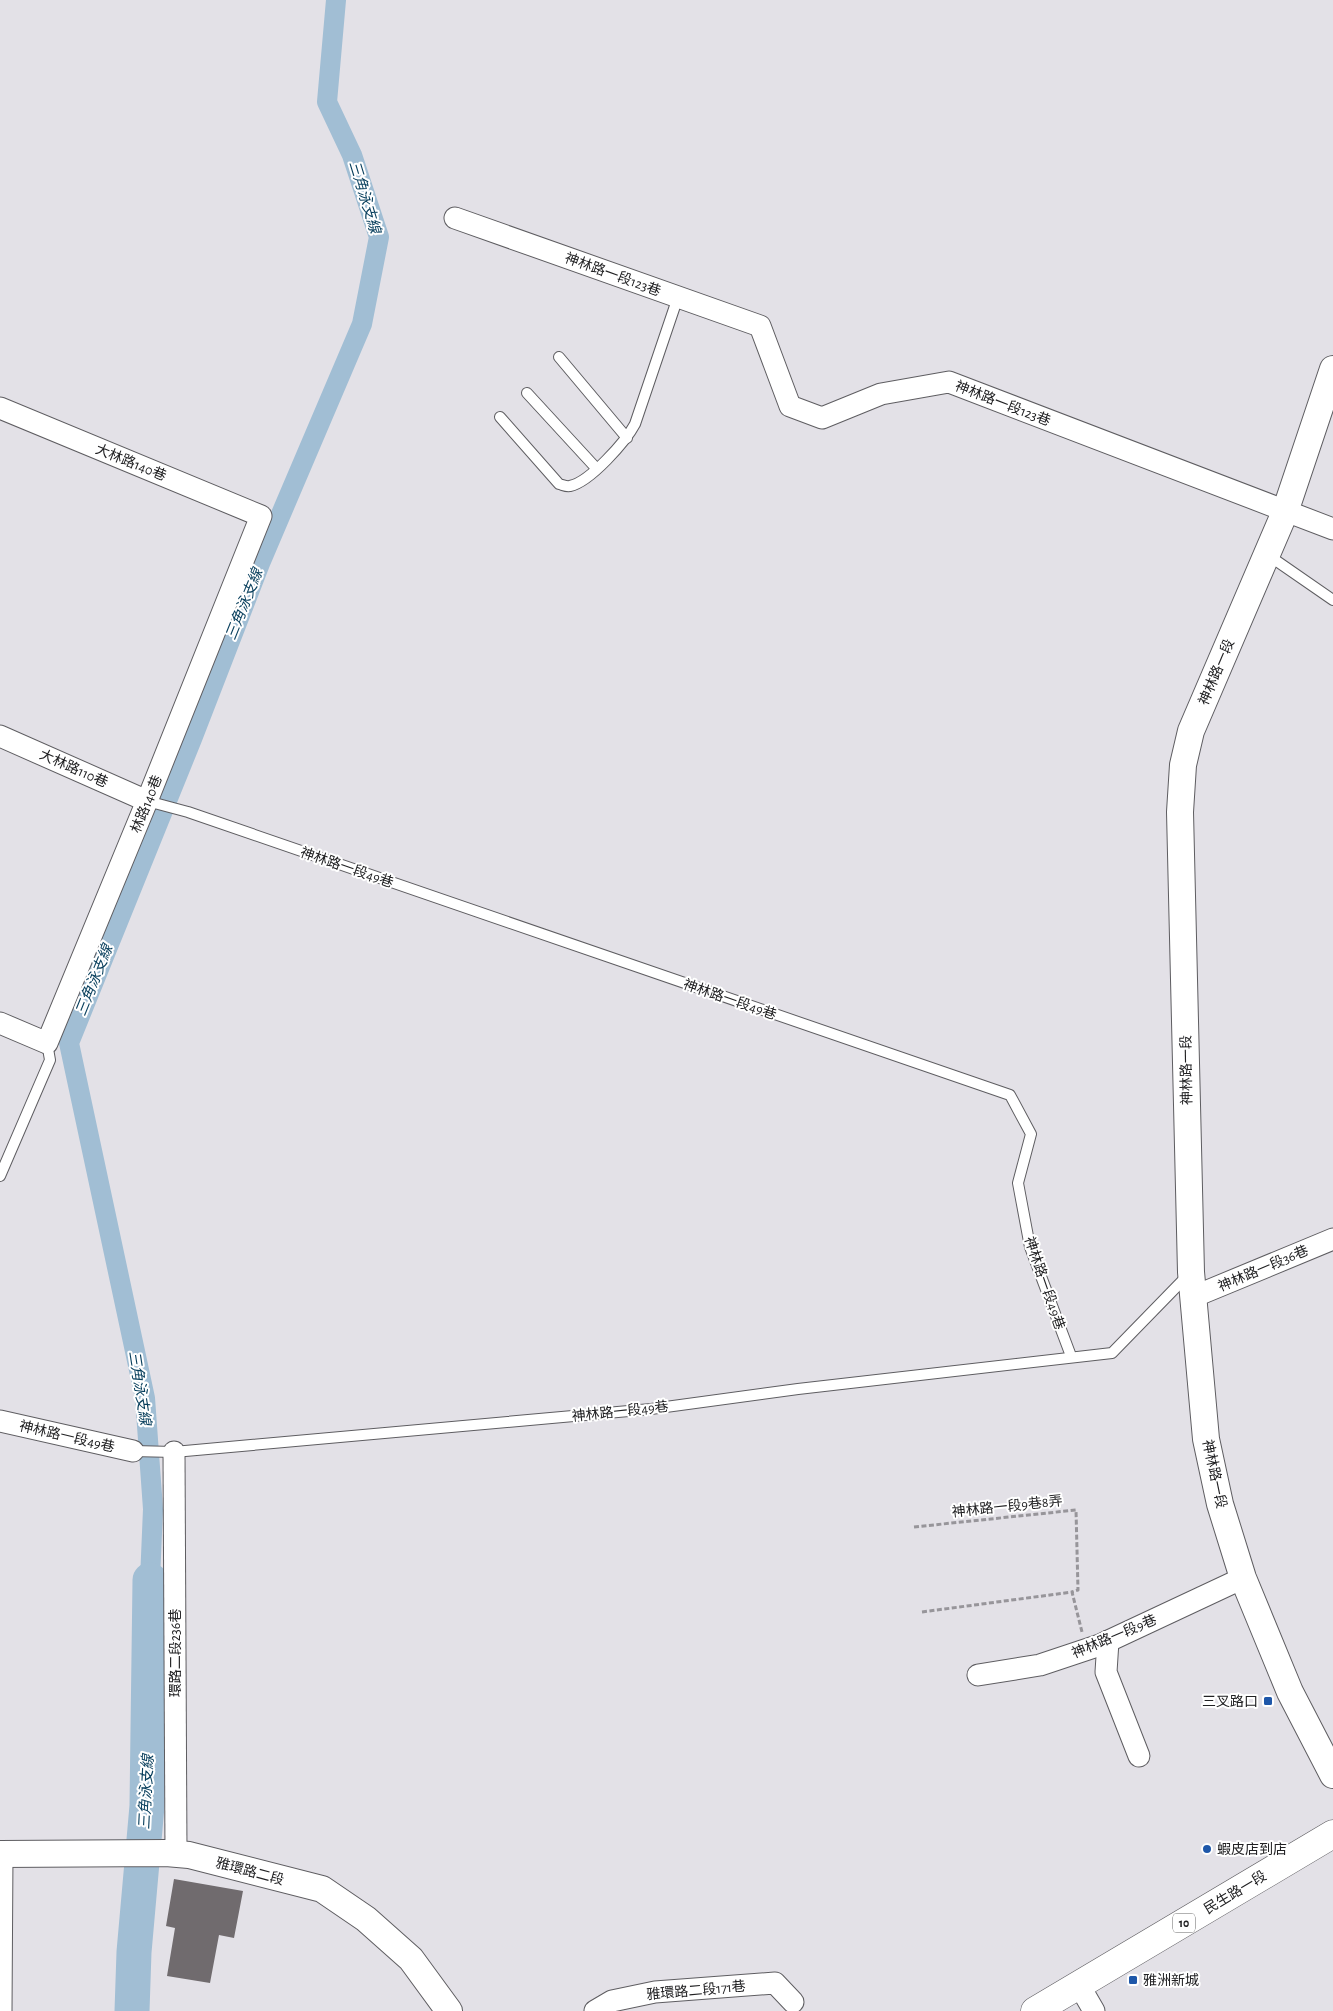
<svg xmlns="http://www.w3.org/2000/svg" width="1333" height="2011" viewBox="0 0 1333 2011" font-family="'Alegreya Sans','Noto Sans TC',sans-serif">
<rect width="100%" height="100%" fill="#e3e1e7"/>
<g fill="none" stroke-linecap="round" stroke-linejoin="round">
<!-- canal -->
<path stroke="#a1bed4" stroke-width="20" d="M150,1580l3,-71 -8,-111 -76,-355 123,-304 69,-178 101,-237 17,-87 -27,-82 -25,-53 9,-102"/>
<!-- river -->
<path stroke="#a1bed4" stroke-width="35" d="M132,2011l2,-59 13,-146 3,-226"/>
</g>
<!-- building -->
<path fill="#706b6e" d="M174,1879l69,12 -9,47 -15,-3 -9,48 -43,-7 8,-48 -9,-2z"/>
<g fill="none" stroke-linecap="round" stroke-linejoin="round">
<defs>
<g id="service">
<path d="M559,357l68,81"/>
<path d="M527,393l69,75"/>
<path d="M500,417l59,67c4,1 8,3 11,2 20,-4 56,-45 65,-62l43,-127"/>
<path d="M1268,555l65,45"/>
<path d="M147,801l41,11 822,283 21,39 -13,49 12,64 41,109"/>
<path d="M0,1176l50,-116 -3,-17"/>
<path d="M133,1451l41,1 477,-43 147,-20 314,-36 76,-78"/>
</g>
<g id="minor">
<path d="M455,218l305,108 30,80 32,12 59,-24 68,-12 384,147"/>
<path d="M0,408l261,108 -114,285 -100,242 -47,-20"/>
<path d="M0,736l147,65"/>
<path d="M1193,1297l140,-58"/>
<path d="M0,1421l133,30"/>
<path d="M174,1452l2,402"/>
<path d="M1108,1641l-2,31 33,84"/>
<path d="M978,1675l62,-10 60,-20 143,-67"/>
<path d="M1079,1985l15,26"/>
<path d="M1,2011l1,-157"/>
<path d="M595,2011l17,-10 43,-9 120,-9 18,19"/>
</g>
<g id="tertiary">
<path d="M1333,369l-48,143 -94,219 -8,34 -3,47 11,460 15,167 14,65 23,74 47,114 43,83"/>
<path d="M0,1854l166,-1 23,2 133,34 44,30 45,40 38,52"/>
</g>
<path id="primary" d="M1035,2011l298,-177"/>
</defs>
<!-- service casing -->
<use href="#service" stroke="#5e5d61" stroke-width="12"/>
<!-- minor casing -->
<use href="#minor" stroke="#5e5d61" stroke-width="23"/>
<!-- tertiary casing -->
<use href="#tertiary" stroke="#5e5d61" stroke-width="28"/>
<!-- primary casing -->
<use href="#primary" stroke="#5e5d61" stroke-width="29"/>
<!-- path -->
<g stroke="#97959a" stroke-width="3" stroke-dasharray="5 2.5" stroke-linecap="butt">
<path d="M914,1527l162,-17 2,80 -6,2"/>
<path d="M922,1612l150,-20 10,40"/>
</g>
<!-- service -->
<use href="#service" stroke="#fff" stroke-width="10"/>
<!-- minor -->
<use href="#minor" stroke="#fff" stroke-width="21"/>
<!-- tertiary -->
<use href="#tertiary" stroke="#fff" stroke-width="26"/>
<!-- primary -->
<use href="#primary" stroke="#fff" stroke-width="28"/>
</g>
<!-- markers -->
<g fill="#1e57a9" stroke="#fff" stroke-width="2">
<rect x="1263" y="1696" width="10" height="10" rx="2.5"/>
<circle cx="1207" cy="1849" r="5"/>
<rect x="1128" y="1975" width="10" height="10" rx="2.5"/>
</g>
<g text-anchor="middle" stroke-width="4" stroke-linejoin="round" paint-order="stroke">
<!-- shield labels -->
<rect fill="#fff" stroke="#646465" stroke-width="1" x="1173" y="1913.5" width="22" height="19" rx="4"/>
<g font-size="12" font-weight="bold" fill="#212123">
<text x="1184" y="1927">10</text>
</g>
<!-- street labels -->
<g font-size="14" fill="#212123" stroke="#fff">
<text transform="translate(613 274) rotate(20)" y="5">神林路一段123巷</text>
<text transform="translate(1003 403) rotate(21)" y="5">神林路一段123巷</text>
<text transform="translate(131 462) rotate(22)" y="5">大林路140巷</text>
<text transform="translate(1216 672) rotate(-67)" y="5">神林路一段</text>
<text transform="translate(74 768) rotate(24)" y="5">大林路110巷</text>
<text transform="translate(146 804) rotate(-68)" y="5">林路140巷</text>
<text transform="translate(347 867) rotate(19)" y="5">神林路一段49巷</text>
<text transform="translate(730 999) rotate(19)" y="5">神林路一段49巷</text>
<text transform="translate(1186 1070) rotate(-91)" y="5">神林路一段</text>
<text transform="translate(1263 1268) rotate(-23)" y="5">神林路一段36巷</text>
<text transform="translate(1045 1283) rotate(71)" y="5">神林路一段49巷</text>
<text transform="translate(620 1411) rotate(-6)" y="5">神林路一段49巷</text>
<text transform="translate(67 1436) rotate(13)" y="5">神林路一段49巷</text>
<text transform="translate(1215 1474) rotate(78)" y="5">神林路一段</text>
<text transform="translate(1007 1506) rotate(-6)" y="5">神林路一段9巷8弄</text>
<text transform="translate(1114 1636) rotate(-23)" y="5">神林路一段9巷</text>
<text transform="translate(175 1653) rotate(-90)" y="5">環路二段236巷</text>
<text transform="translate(250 1871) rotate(15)" y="5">雅環路二段</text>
<text transform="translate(1235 1892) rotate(-31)" y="5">民生路一段</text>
<text transform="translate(696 1990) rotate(-5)" y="5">雅環路二段171巷</text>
</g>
<!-- poi labels -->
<g font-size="14" fill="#212123" stroke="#fff" text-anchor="start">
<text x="1258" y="1706" text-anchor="end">三叉路口</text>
<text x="1217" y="1854">蝦皮店到店</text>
<text x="1143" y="1985">雅洲新城</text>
</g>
<!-- water labels -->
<g font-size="15" font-style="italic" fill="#063d5b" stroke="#fff">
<text transform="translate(365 197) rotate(73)" y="5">三角泳支線</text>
<text transform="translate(244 604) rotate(-68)" y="5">三角泳支線</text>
<text transform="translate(94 980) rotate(-68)" y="5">三角泳支線</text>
<text transform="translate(140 1388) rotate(81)" y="5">三角泳支線</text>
<text transform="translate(146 1792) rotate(-87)" y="5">三角泳支線</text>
</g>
</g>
</svg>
